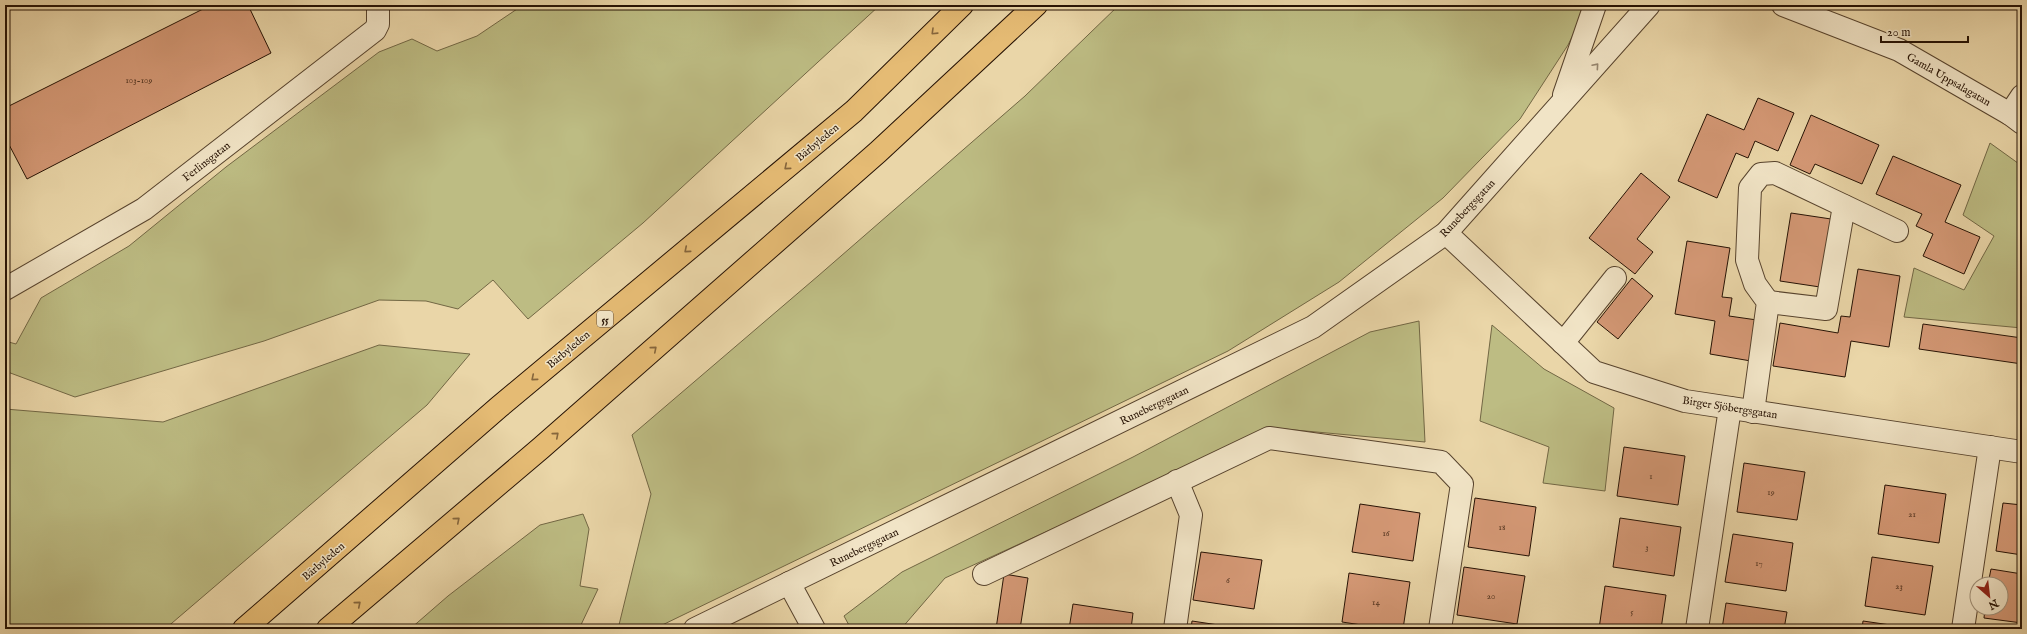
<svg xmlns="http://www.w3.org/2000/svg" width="2027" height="634" viewBox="0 0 2027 634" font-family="'IM FELL English',serif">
<rect width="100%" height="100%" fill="#ead6a8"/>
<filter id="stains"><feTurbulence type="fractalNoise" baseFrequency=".005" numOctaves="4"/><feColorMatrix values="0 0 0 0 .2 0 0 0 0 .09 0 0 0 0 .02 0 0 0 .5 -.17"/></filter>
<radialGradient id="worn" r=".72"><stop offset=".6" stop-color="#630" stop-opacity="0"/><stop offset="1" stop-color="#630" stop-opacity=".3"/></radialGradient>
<!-- green -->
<g fill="#bdbc83" stroke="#726744">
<path d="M523,5h357l-237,218 -115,96 -35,-39 -35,29 -32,-8 -47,-1 -115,41 -189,56 -70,-26v-30l11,3 25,-46 88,-52 97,-79 153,-115 33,-13 25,12 40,-15z"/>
<path d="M1119,5h464v10l-15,30 -48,74 -77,79 -104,84 -111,69 -574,278h-36l33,-135 -19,-59 186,-159 207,-180z"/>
<path d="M1990,143l32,23v162l-118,-11 10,-49 50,22 30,-54 -31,-21z"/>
<path d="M1419,321l6,121 -152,-14 -328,150 -44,51h-50l-7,-13 58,-44 231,-115 237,-125z"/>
<path d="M1492,325l52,44 70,39 -9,83 -62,-8 6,-36 -69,-26z"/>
<path d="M379,345l91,9 -43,51 -262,224h-160v-220l158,13z"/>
<path d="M583,514l6,15 -9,57 18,3 -19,40h-169l38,-33 92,-71z"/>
</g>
<!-- building -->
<g fill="#d49875" stroke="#261204">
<path d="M211,5h37l23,48 -244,126 -22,-42v-29z"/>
<path d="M1758,98l36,15 -16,38 -23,-10 -7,17 -12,-5 -19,45 -39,-17 29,-67 37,16z"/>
<path d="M1811,115l68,30 -17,39 -47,-20 -5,10 -20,-9z"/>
<path d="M1893,156l68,29 -16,37 35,15 -16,37 -41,-18 10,-22 -17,-8 6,-12 -46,-20z"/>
<path d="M1641,173l29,24 -33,42 16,13 -18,22 -46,-36z"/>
<path d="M1791,213l40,6 -11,68 -40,-6z"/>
<path d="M1687,241l43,7 -8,49 10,1 -3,18 28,4 -6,41 -41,-7 5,-33 -40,-7z"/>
<path d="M1858,269l42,7 -11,71 -38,-6 -6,36 -72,-11 7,-43 58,10 3,-17 9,1z"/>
<path d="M1632,278l21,18 -35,43 -21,-17z"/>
<path d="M1923,324l99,14v26l-103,-15z"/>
<path d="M1624,447l61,9 -7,49 -61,-9z"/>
<path d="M1744,463l61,9 -8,48 -60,-8z"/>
<path d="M1885,485l61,9 -7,49 -61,-9z"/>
<path d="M1475,498l61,9 -7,49 -61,-9z"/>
<path d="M2003,503l19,2v50l-26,-4z"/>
<path d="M1360,504l60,9 -7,48 -61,-9z"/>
<path d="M1620,518l61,9 -7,49 -61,-9z"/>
<path d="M1733,534l60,9 -7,48 -61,-9z"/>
<path d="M1201,552l61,8 -8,49 -61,-9z"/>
<path d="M1872,557l61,9 -8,49 -60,-9z"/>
<path d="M1464,567l61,9 -8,48 -60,-9z"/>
<path d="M1991,569l31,5v49l-38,-5 1,-10h16v-24h-13z"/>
<path d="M1349,573l61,9 -7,47h-15l-46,-7z"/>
<path d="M1004,574l24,4 -8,51h-24z"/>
<path d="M1605,586l61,9 -5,34h-62z"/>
<path d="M1726,603l61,9 -3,17h-62z"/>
<path d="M1073,604l60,9 -2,16h-62z"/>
<path d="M1192,621l53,8h-54z"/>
<path d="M1863,621l55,8h-56z"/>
</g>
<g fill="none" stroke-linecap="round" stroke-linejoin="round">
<defs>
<g id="minor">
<path d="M1783,5l116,45 111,64 12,9"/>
<path d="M1564,95l31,-90"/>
<path d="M2010,114l12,-18"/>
<path d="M1446,233l148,139 91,29 337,51"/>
<path d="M5,289l139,-80 231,-179 3,-6v-19"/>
<path d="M1768,302l58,7 18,-103"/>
<path d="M1563,343l52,-65"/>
<path d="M1753,412l15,-110 -13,-18 -8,-24 3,-72 11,-14 14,-1 122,58"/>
<path d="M984,574l285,-136 172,24 21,22 -22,145"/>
<path d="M789,583l25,46"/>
<path d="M695,629l618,-302 133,-94 203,-228"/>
<path d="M1175,629l16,-114 -14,-34"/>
<path d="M1697,629l33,-221"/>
<path d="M1963,629l27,-182"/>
</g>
<g id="major">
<path d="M244,629l255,-222 355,-296 108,-106"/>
<path d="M328,629l213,-181 337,-296 158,-147"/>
</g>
</defs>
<!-- minor casing -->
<use href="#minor" stroke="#57432d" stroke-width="24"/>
<!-- major casing -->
<use href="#major" stroke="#261204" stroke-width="24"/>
<!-- minor -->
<use href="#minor" stroke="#f1e4c6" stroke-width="22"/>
<!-- major -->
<use href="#major" stroke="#e5bb74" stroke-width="22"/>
</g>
<!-- one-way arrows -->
<defs><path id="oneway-chevron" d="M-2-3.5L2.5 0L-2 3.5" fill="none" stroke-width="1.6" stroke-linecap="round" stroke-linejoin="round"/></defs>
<g stroke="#86663c">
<use href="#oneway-chevron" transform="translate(934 32) rotate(136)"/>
<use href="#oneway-chevron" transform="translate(787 167) rotate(140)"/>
<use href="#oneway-chevron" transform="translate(687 250) rotate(140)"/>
<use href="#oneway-chevron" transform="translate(654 349) rotate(-41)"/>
<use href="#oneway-chevron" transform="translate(534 378) rotate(140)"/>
<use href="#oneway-chevron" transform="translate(556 435) rotate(-41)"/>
<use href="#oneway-chevron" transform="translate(457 520) rotate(-40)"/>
<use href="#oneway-chevron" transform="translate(358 604) rotate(-40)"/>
</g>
<use stroke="#96866f" href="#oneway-chevron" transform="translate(1596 66) rotate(-49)"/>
<g text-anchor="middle" stroke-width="3" stroke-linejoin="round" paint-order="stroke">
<!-- number labels -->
<g font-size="9" fill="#523420">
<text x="139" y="83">103-109</text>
<text x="1651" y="479">1</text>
<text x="1771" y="495">19</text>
<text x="1912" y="517">21</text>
<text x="1502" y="530">18</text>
<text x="1386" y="536">16</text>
<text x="1647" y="550">3</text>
<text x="1759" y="566">17</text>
<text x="1228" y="583">6</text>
<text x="1899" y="589">23</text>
<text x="1491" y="599">20</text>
<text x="1376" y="605">14</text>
<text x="1632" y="615">5</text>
</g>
<!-- shield labels -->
<rect fill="#f1e4c6" stroke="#63513e" stroke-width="1" x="597" y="311" width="16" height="16" rx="3"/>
<g font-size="10" font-weight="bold" fill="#261204">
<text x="605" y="323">55</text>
</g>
<!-- street labels -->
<g font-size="11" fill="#261204" stroke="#f1e4c6">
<text transform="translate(1949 79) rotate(30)" y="4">Gamla Uppsalagatan</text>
<text transform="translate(817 142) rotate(-40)" y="4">Bärbyleden</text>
<text transform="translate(206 161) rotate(-38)" y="4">Ferlinsgatan</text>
<text transform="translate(1467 208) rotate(-47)" y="4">Runebergsgatan</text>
<text transform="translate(568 349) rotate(-40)" y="4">Bärbyleden</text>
<text transform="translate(1154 405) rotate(-26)" y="4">Runebergsgatan</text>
<text transform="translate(1730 407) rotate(9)" y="4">Birger Sjöbergsgatan</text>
<text transform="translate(864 547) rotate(-26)" y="4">Runebergsgatan</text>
<text transform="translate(323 561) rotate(-41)" y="4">Bärbyleden</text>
</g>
</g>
<!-- margin -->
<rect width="2027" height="634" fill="none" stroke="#ead6a8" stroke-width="20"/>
<rect x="6" y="6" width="2015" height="622" fill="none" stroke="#261204" stroke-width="2"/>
<rect x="10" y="10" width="2007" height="614" fill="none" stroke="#261204"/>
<!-- north arrow -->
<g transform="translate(1989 596) rotate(152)"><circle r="19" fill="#f1e4c6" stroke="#a09078"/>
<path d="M0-3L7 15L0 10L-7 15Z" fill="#8f2418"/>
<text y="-6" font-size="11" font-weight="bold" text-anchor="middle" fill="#261204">N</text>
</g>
<!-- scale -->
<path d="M1881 36v6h87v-6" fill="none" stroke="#261204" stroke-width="2"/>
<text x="1887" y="36" font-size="12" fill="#261204" stroke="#f1e4c6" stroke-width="3" paint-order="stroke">20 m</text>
<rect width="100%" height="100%" filter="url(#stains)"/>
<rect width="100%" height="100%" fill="url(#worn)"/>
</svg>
